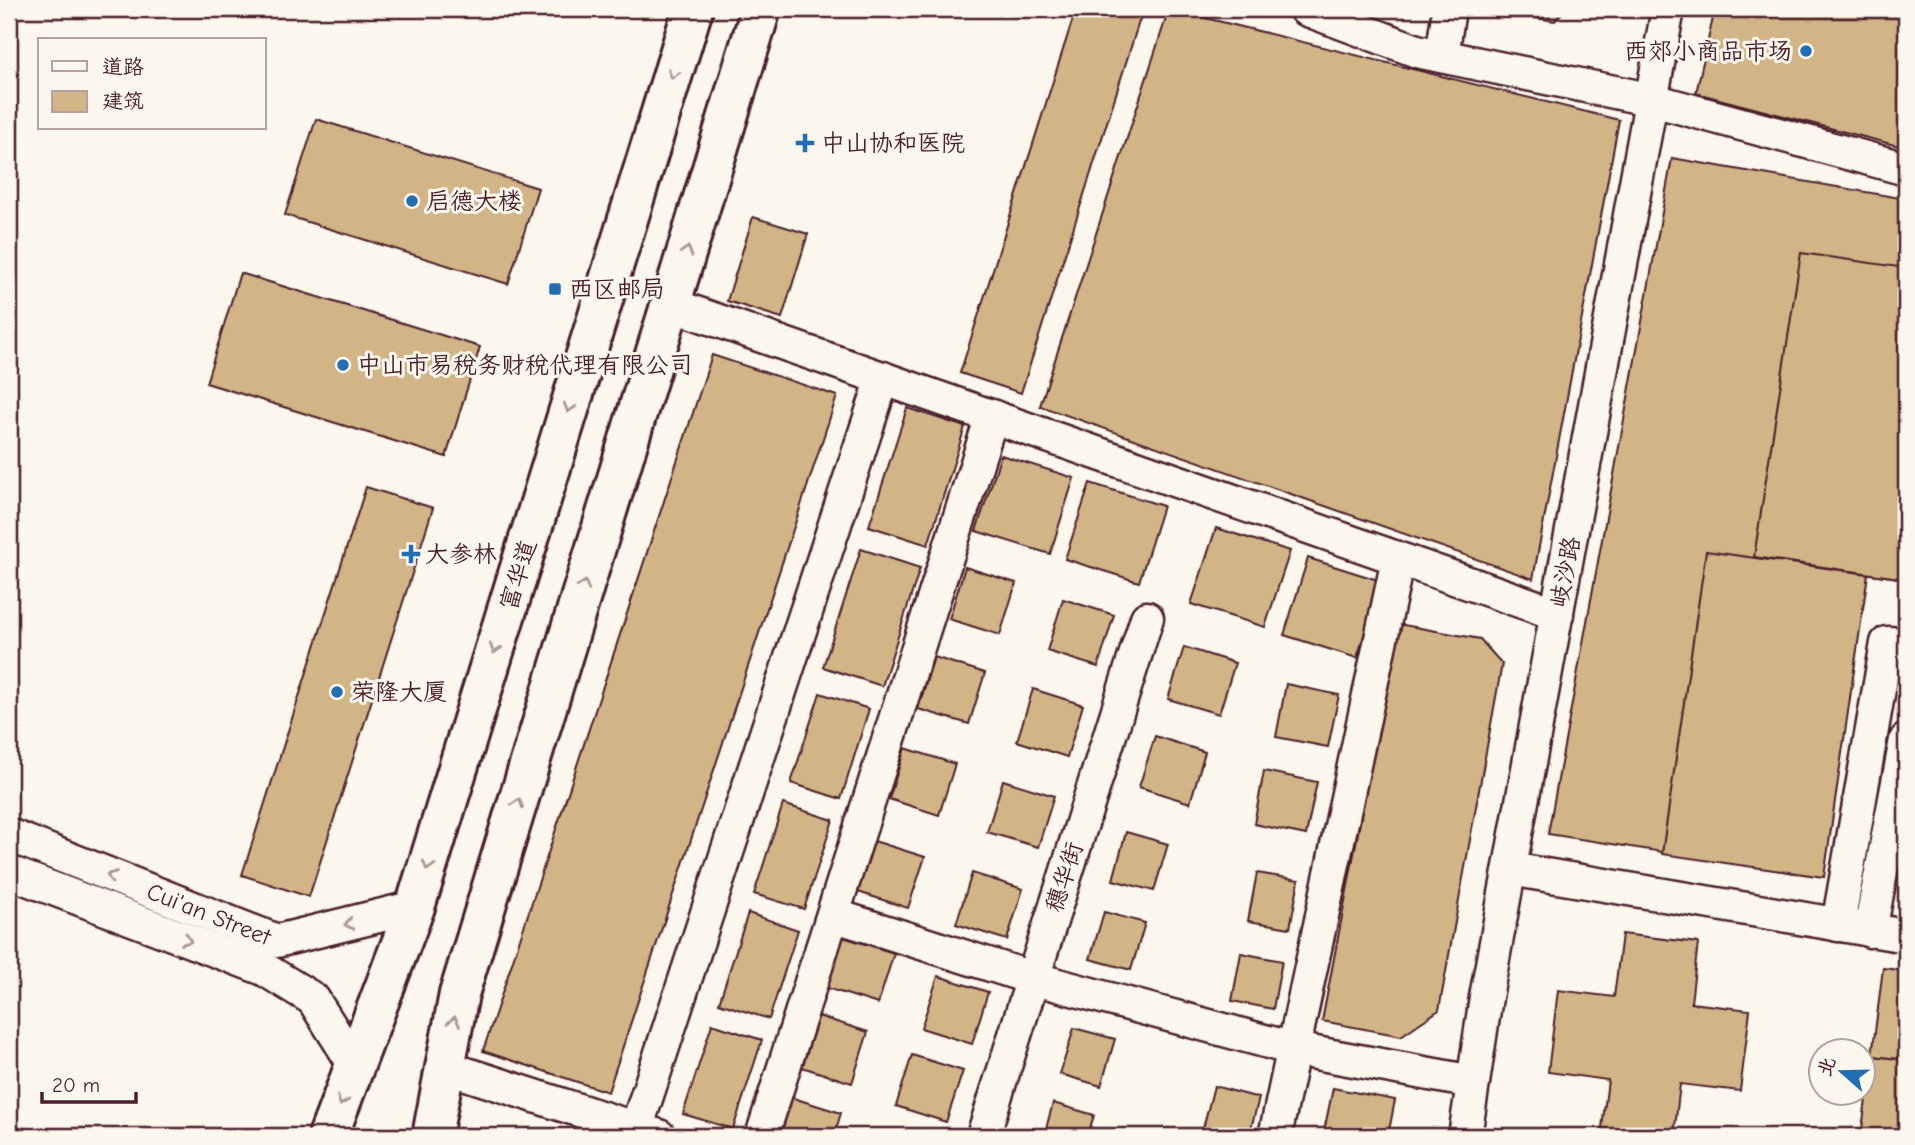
<svg xmlns="http://www.w3.org/2000/svg" width="1915" height="1145" viewBox="0 0 1915 1145" font-family="'Comic Neue','LXGW WenKai TC',sans-serif">
<rect width="100%" height="100%" fill="#fbf7ec"/>
<filter id="ink" filterUnits="userSpaceOnUse"><feTurbulence type="fractalNoise" baseFrequency=".0143" numOctaves="2"/><feDisplacementMap in="SourceGraphic" scale="14" xChannelSelector="R" yChannelSelector="G"/><feConvolveMatrix kernelMatrix="1 2 1 2 8 2 1 2 1" color-interpolation-filters="sRGB"/></filter>
<g filter="url(#ink)">
<!-- building -->
<g fill="#d1b586" stroke="#4a1f2b" stroke-width="2">
<path d="M1076,9h67l-122,384 -61,-20z"/>
<path d="M1169,9l450,111 -86,459 -493,-173z"/>
<path d="M1495,9h70l-10,12 -60,-9z"/>
<path d="M1715,9h191v139l-210,-55z"/>
<path d="M316,119l222,69 -30,96 -223,-69z"/>
<path d="M1672,158l234,41v380l-70,-10 -40,304 -248,-39z"/>
<path d="M753,217l55,17 -26,84 -55,-17z"/>
<path d="M1801,253l105,15v311l-152,-22z"/>
<path d="M240,273l240,74 -34,110 -240,-74z"/>
<path d="M712,355l125,41 -229,696 -125,-41z"/>
<path d="M907,408l58,19 -37,118 -59,-19z"/>
<path d="M1001,455l73,23 -24,76 -74,-23z"/>
<path d="M1090,483l73,23 -24,76 -74,-23z"/>
<path d="M366,487l67,21 -124,389 -67,-22z"/>
<path d="M1216,528l74,23 -25,76 -74,-23z"/>
<path d="M861,549l59,19 -38,118 -59,-19z"/>
<path d="M1706,551l162,23 -44,303 -162,-23z"/>
<path d="M1308,558l73,23 -24,77 -73,-23z"/>
<path d="M965,567l51,16 -16,52 -51,-16z"/>
<path d="M1063,599l51,16 -16,52 -51,-16z"/>
<path d="M1398,624l82,15 22,25 -63,346 -38,26 -79,-15z"/>
<path d="M1184,647l51,16 -16,51 -51,-15z"/>
<path d="M934,657l51,16 -16,51 -51,-15z"/>
<path d="M1286,684l53,11 -11,52 -52,-10z"/>
<path d="M1033,689l50,16 -16,52 -50,-16z"/>
<path d="M820,693l49,16 -28,90 -50,-16z"/>
<path d="M1155,736l50,16 -15,51 -51,-16z"/>
<path d="M905,748l50,16 -16,51 -50,-16z"/>
<path d="M1264,771l53,11 -11,53 -52,-11z"/>
<path d="M1003,780l51,16 -16,51 -51,-15z"/>
<path d="M783,804l50,16 -29,89 -50,-15z"/>
<path d="M1126,832l42,12 -14,47 -41,-11z"/>
<path d="M874,841l51,16 -17,51 -50,-16z"/>
<path d="M972,873l51,16 -16,51 -51,-16z"/>
<path d="M1257,873l42,7 -9,48 -42,-7z"/>
<path d="M1104,912l41,11 -14,47 -41,-11z"/>
<path d="M748,913l50,17 -29,89 -50,-16z"/>
<path d="M1622,934l76,9 -7,60 59,7 -10,81 -60,-7 -6,52h-73l7,-56 -60,-8 10,-82 56,7z"/>
<path d="M843,937l51,16 -16,51 -51,-16z"/>
<path d="M1241,953l41,8 -9,48 -41,-8z"/>
<path d="M1883,968l23,3v89l-34,-4z"/>
<path d="M938,976l50,16 -16,52 -51,-16z"/>
<path d="M818,1016l50,16 -16,51 -50,-16z"/>
<path d="M712,1024l50,16 -29,89 -50,-15z"/>
<path d="M1074,1028l41,11 -14,47 -41,-12z"/>
<path d="M912,1055l51,16 -17,51 -50,-16z"/>
<path d="M1872,1056l34,4v76h-45z"/>
<path d="M1214,1086l45,12 -10,38h-48z"/>
<path d="M1333,1088l62,12 -7,36h-65z"/>
<path d="M790,1097l51,16 -7,23h-56z"/>
<path d="M1053,1103l41,12 -6,21h-44z"/>
</g>
<g fill="none" stroke-linecap="round" stroke-linejoin="round">
<defs>
<g id="minor">
<path d="M1305,9l112,42 236,49 253,69"/>
<path d="M1442,56l7,-47"/>
<path d="M670,304l887,310"/>
<path id="s1" d="M9,835l268,106 138,-34"/>
<path d="M1510,869l396,67"/>
<path d="M9,872l255,97 49,30 43,68"/>
<path d="M833,915l199,63 262,71 179,33"/>
<path d="M1838,925l49,-282 19,1"/>
<path d="M1870,931l36,-191"/>
<path d="M445,1067l214,69"/>
<path d="M636,1129l247,-751"/>
<path d="M762,1136l230,-720"/>
<path d="M983,1136l164,-518"/>
<path d="M1275,1136l123,-577"/>
<path d="M1465,1136l21,-139 182,-988"/>
</g>
<g id="major">
<path d="M328,1136l87,-229 278,-898"/>
<path d="M432,1136l27,-142 302,-985"/>
</g>
</defs>
<!-- minor casing -->
<use href="#minor" stroke="#4a1f2b" stroke-width="37"/>
<!-- major casing -->
<use href="#major" stroke="#4a1f2b" stroke-width="44"/>
<!-- minor -->
<use href="#minor" stroke="#fbf7ec" stroke-width="32"/>
<!-- major -->
<use href="#major" stroke="#fbf7ec" stroke-width="38"/>
</g>
<!-- one-way arrows -->
<defs><path id="oneway-chevron" d="M-2-3.5L2.5 0L-2 3.5" fill="none" stroke-width="1.6" stroke-linecap="round" stroke-linejoin="round" transform="scale(1.75)"/></defs>
<g stroke="#ab9695">
<use href="#oneway-chevron" transform="translate(673 74) rotate(107)"/>
<use href="#oneway-chevron" transform="translate(687 251) rotate(-73)"/>
<use href="#oneway-chevron" transform="translate(569 408) rotate(107)"/>
<use href="#oneway-chevron" transform="translate(584 585) rotate(-73)"/>
<use href="#oneway-chevron" transform="translate(495 649) rotate(107)"/>
<use href="#oneway-chevron" transform="translate(518 803) rotate(-73)"/>
<use href="#oneway-chevron" transform="translate(428 866) rotate(107)"/>
<use href="#oneway-chevron" transform="translate(111 876) rotate(-158)"/>
<use href="#oneway-chevron" transform="translate(349 924) rotate(166)"/>
<use href="#oneway-chevron" transform="translate(187 940) rotate(21)"/>
<use href="#oneway-chevron" transform="translate(454 1021) rotate(-79)"/>
<use href="#oneway-chevron" transform="translate(342 1101) rotate(112)"/>
</g>
</g>
<!-- markers -->
<g fill="#1f6fb2" stroke="#fbf7ec" stroke-width="2.5">
<circle cx="1806" cy="51" r="7"/>
<path d="M801.5 132.5h7v7h7v7h-7v7h-7v-7h-7v-7h7z"/>
<circle cx="412" cy="201" r="7"/>
<rect x="548" y="282" width="14" height="14" rx="3.5"/>
<circle cx="343" cy="365" r="7"/>
<path d="M407.5 543.5h7v7h7v7h-7v7h-7v-7h-7v-7h7z"/>
<circle cx="337" cy="692" r="7"/>
</g>
<g text-anchor="middle" stroke-width="6" stroke-linejoin="round" paint-order="stroke">
<!-- poi labels -->
<g font-size="24" fill="#4a1f2b" stroke="#fbf7ec" text-anchor="start">
<text x="1792" y="59" text-anchor="end">西郊小商品市场</text>
<text x="821" y="151">中山协和医院</text>
<text x="426" y="209">启德大楼</text>
<text x="569" y="297">西区邮局</text>
<text x="357" y="373">中山市易税务财税代理有限公司</text>
<text x="425" y="562">大参林</text>
<text x="351" y="700">荣隆大厦</text>
</g>
<!-- street labels -->
<g font-size="24" fill="#4a1f2b" stroke="#fbf7ec">
<text transform="translate(1565 572) rotate(-79)" y="8">岐沙路</text>
<text transform="translate(518 575) rotate(-73)" y="8">富华道</text>
<text transform="translate(1064 877) rotate(-72)" y="8">穗华街</text>
<text dy="8" stroke="none"><textPath href="#s1" startOffset="215">Cui'an Street</textPath></text>
</g>
</g>
<!-- margin -->
<rect width="1915" height="1145" fill="none" stroke="#fbf7ec" stroke-width="35"/>
<rect x="18" y="18" width="1880" height="1110" fill="none" stroke="#4a1f2b" stroke-width="2.5" filter="url(#ink)"/>
<!-- legend -->
<rect x="38" y="38" width="228" height="91" fill="#fbf7ec" stroke="#b4a19f" stroke-width="2"/>
<rect x="52" y="61" width="35" height="10" fill="#fbf7ec" stroke="#b4a19f" stroke-width="2"/>
<text x="102" y="74" font-size="21" fill="#4a1f2b">道路</text>
<rect x="52" y="91" width="35" height="21" fill="#d1b586" stroke="#b4a19f" stroke-width="2"/>
<text x="102" y="108" font-size="21" fill="#4a1f2b">建筑</text>
<!-- north arrow -->
<g transform="translate(1842 1072) rotate(290)"><circle r="33" fill="#fbf7ec" stroke="#b4a19f" stroke-width="2"/>
<path d="M0-5L12 26L0 18L-12 26Z" fill="#1f6fb2"/>
<text y="-10" font-size="19" font-weight="bold" text-anchor="middle" fill="#4a1f2b">北</text>
</g>
<!-- scale -->
<path d="M42 1092v10h94v-10" fill="none" stroke="#4a1f2b" stroke-width="3.5"/>
<text x="52" y="1092" font-size="21" fill="#4a1f2b" stroke="#fbf7ec" stroke-width="5" paint-order="stroke">20 m</text>
</svg>
